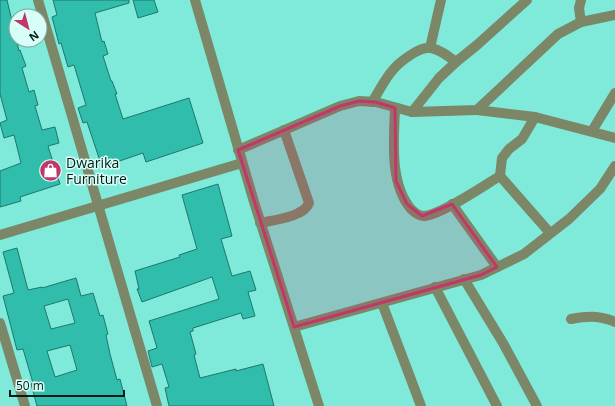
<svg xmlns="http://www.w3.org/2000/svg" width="615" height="406" viewBox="0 0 615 406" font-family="'Open Sans',sans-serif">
<rect width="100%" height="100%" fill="#7feada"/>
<!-- building -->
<g fill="#30bdac" stroke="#1e776c" fill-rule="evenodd">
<path d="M0,0h7l12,51 1,-1 6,16 -4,2 7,24 5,-2 4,15 -3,1 7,24 13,-3 4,16 -11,3 12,38 -40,13 1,4 -21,6v-36l21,-8 -7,-28 -10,3 -4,-15 7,-3 -7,-26z"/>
<path d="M53,0h76v3l-34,10 7,29 2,-1 4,13 -5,2 8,25h1l5,13h-2l8,25 66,-21 14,45 -57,19 -3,-9 -41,14 -15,-45 -4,1 -5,-15 8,-3 -12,-40 -6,2 -7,-24 -2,1 -7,-27 5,-2z"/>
<path d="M133,0h21l4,12 -20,6z"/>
<path d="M218,184l14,52 -11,3 11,37 18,-5 6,19 -8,2 7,24 -12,3 -2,-6 -48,15v3l-3,1 6,22 -2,1 6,23 36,-9v2l27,-7 11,42h-105l-4,-18 4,-1 -7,-23 -10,3 -4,-16 9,-3 -8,-27 70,-22 -7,-22 -70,25 -5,-13h2l-4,-18 45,-14 -1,-2 18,-6 -15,-54z"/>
<path d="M17,248l11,42 14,-3v1l34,-10 5,18 12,-3 7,23 3,-1 5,19 -2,1 4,19 7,26 3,-1 7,27h-90l-6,-22 2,-1 -10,-34 -6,1 -14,-54 11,-3 -11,-41zM68,299l7,24 -24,6 -7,-23zM70,345l7,25 -22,7 -8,-26z"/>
</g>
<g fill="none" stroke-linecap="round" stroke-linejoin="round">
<!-- minor -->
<g stroke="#7c8768" stroke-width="10">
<path d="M38,0l119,406"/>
<path d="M581,0l-2,8 2,14"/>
<path d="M430,48l11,-48"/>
<path d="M372,102c7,-10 12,-22 20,-31 7,-9 28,-25 39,-23 10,2 17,8 25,14"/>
<path d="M395,108c-1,31 -6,75 16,101 3,3 7,7 13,7 17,-1 59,-30 76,-40"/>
<path d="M477,110l58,7 80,21"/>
<path d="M412,112l27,-34 17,-16 21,-17 50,-45"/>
<path d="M535,117l-13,22 -13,10 -7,9 -2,18 50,57"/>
<path d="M592,131l23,-38"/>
<path d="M238,150l102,-44 19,-5 17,1 36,10 65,-2 81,-76 23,-12 34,-7"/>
<path d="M452,204l45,63"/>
<path d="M260,223c14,-3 44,-6 49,-20l-25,-73"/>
<path d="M0,235l242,-72"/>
<path d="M464,279l39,64 34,63"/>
<path d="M435,287l62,119"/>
<path d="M382,303l39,103"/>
<path d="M571,319c16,-3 28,-4 44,3"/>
<path d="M0,323l25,83"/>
<path d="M294,327l187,-52 43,-21 45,-35 31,-30 15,-23"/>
</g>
<!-- tertiary -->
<path stroke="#7c8768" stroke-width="10" d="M195,0l59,202 65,204"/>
</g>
<!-- marked area -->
<path fill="#c33669" fill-opacity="0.2" stroke="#c33669" stroke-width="3" stroke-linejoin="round" d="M359,101l17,1 19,6 1,73 11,23 15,12 30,-12 45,63 -16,8 -187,52 -56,-177 102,-44z"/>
<!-- icons -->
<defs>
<symbol id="shop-disc" viewBox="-11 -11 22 22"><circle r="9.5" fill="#c33669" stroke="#d8fff7"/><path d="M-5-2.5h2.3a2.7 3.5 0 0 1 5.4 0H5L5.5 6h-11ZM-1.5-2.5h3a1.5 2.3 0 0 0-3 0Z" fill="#fff"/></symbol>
</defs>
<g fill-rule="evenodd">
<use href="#shop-disc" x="38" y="158" width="25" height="25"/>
</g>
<g text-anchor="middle" stroke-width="3" stroke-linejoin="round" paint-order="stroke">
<!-- poi labels -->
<g font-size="14" fill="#031b17" stroke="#d8fff7" text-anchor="start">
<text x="66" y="168">Dwarika<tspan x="66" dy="16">Furniture</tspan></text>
</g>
</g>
<!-- north arrow -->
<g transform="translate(28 28) rotate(144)"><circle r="19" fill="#d8fff7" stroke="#83a49d"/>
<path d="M0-3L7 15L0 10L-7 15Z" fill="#c33669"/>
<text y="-6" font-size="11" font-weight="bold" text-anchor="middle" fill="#031b17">N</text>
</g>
<!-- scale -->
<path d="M10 390v6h114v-6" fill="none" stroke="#031b17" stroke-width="2"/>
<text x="16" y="390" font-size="12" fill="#031b17" stroke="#d8fff7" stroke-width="3" paint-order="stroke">50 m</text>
</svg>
